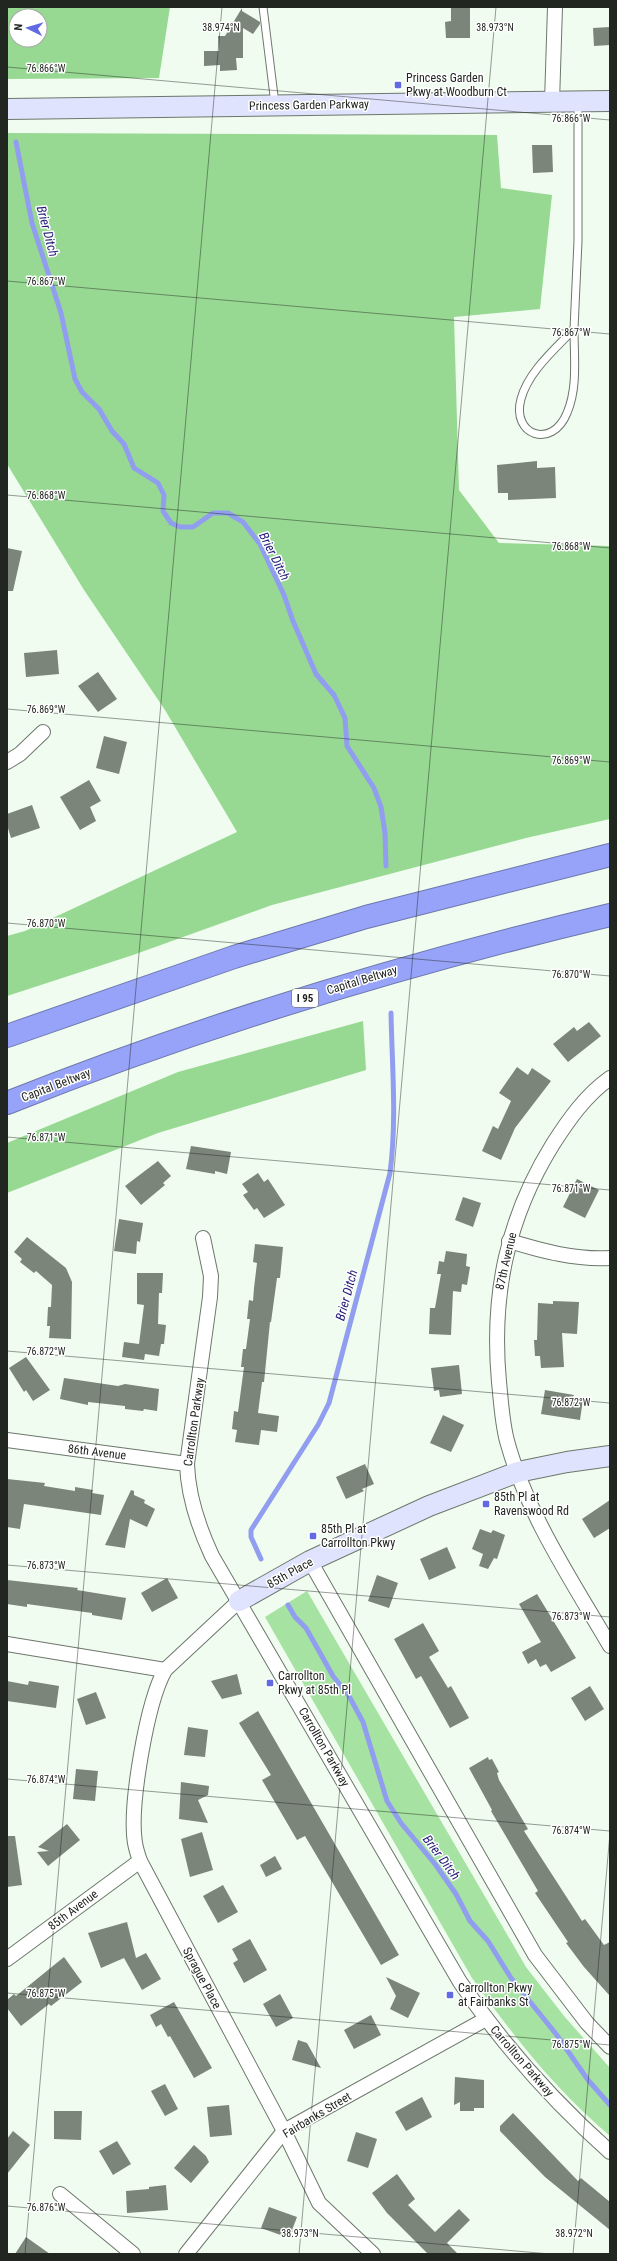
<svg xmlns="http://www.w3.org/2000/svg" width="617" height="2261" viewBox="0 0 617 2261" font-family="'Roboto Condensed',sans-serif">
<rect width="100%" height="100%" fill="#f0fcef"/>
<!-- green -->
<path fill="#a6e2a1" d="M307,1591l219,376 38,49 46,52v68c-54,-46 -97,-100 -138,-158l-207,-361z"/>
<!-- forest -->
<g fill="#97d992" fill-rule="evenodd">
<path d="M7,7h163l-11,71 -152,1zM16,16h24v24h-24z"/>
<path d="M7,133l490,2 4,53 51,7 -12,114 -86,8 5,173 40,53 111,3v273l-84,19 -254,67 -139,50 -126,41v-60l18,-5 212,-99 -72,-122 -81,-120 -77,-126z"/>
<path d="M363,1021l3,49 -208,63 -151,60v-50l171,-71z"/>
</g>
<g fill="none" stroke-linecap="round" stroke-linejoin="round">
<!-- stream -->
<g stroke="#919eef" stroke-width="5">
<path d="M16,142l16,81 29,90 14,66 7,13 17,17 13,22 12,13 10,24 24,15 6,12 -1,16 8,12 9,4h13l20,-14h15l15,9 17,22 24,51 9,26 23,53 18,21 11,23 2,28 27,42 7,19 4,26 1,33"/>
<path d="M261,1559l-10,-22v-7l67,-105 11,-22 61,-230c7,-53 2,-107 1,-160"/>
<path d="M288,1605l7,12 11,11 27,48 16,20 14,26 24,79 14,22 34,41 21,30 14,27 18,20 23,37 45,56 32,46 22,25"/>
</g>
</g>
<!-- building -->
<g fill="#7b857a">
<path d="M451,7h19v31h-24l-1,-16 6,-1z"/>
<path d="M242,8v3l18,11v2l-7,10 -10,-6v30h-7l1,12 -17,1v-6l-16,1v-15h15l-1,-15h7z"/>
<path d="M610,27v18l-16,1 -1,-18z"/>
<path d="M532,145h20l1,27 -20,1z"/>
<path d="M537,461v7l18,-1 1,31 -48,2v-7h-10l-1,-28z"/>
<path d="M7,548l15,3 -9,40h-6z"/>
<path d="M57,650l2,24 -33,3 -2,-24z"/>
<path d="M98,672l19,27 -19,13 -20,-26z"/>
<path d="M104,736l23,6 -8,32 -23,-6z"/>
<path d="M89,780l12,21 -11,6 6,14 -16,9 -20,-33z"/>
<path d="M32,805l8,23 -29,10 -4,-13v-11z"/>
<path d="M589,1022l12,14 -33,26 -15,-18 21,-17 3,4z"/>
<path d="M517,1067l11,8 4,-7 19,13 -36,47 -14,32 -19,-9 11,-25 5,3 13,-28 -12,-8z"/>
<path d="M191,1146l40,6 -4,22 -12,-3v3l-29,-5z"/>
<path d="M158,1161l13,15 -8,7 2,2 -24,20 -16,-19z"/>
<path d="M258,1173l6,9 4,-3 17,26 -21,13 -7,-10 -3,2 -11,-15 5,-3 -6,-8z"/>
<path d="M577,1179l22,11 -14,28 -22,-11z"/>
<path d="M463,1197l18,6 -8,24 -18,-7z"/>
<path d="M119,1219l24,4 -3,19 -3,-1 -1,13 -22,-3z"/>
<path d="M27,1237l39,31 6,14 -1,57 -22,-1 1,-12h-3l1,-19h3l1,-22 -16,-14 -2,2 -14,-11 2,-3 -8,-7z"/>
<path d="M255,1244l28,3 -3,31h-3l-6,44h-1l-6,60h-2l-4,31 21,3 -2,16 -16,-2 -2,15 -24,-3 2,-12 -5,-1 2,-18 4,1 6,-45h-3l2,-18h3l4,-30h-3l2,-19 4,1 1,-13 3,-25 -4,-1z"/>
<path d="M446,1251l21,3 -1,12 4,1 -3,18 -5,-1 -1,8 -8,-1 -2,44 -22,-1 1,-26h5l6,-34h-4l2,-13 5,1z"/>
<path d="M137,1273h26l-1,20h-3l-1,31 8,1 -2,19h-3l-2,12 -14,-2 -1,6 -22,-3 2,-15 15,2 5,-39 -7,-1z"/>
<path d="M553,1301l26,1 -2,32 -15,-1 2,34 -23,1 -1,-12h-5l-1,-16h3l1,-37 15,1z"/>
<path d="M26,1357l24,33 -17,11 -7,-11 -2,2 -15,-24z"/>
<path d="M459,1365l3,29 -22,3 -1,-7 -5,1 -3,-23z"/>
<path d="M64,1378l54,8 7,-2 34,5 -2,22 -13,-2 -1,2 -18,-2v-3l-37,-4v3l-28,-6z"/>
<path d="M545,1390l29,5 -1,2 10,2 -3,21 -39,-6z"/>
<path d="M443,1415l21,10 -13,27 -21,-9z"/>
<path d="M365,1464l9,20 -12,5 2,2 -18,8 -10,-22z"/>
<path d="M7,1479l38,4 -1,3 31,5v-4l18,3 -1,3 12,2 -3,20 -77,-11 -4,25 -13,-2z"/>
<path d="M131,1490l3,1v4l11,5 -1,3 11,6 -8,18 -17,-8 -5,29 -20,-3z"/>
<path d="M610,1500v28l-16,10 -12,-19z"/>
<path d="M480,1529l11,4 2,-3 12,5 -8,24 -3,-1 -6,11 -9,-3 4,-12 -11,-5z"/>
<path d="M447,1547l9,21 -27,12 -9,-21z"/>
<path d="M377,1575l21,8 -9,25 -21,-7z"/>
<path d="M167,1578l11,20 -26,14 -11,-19z"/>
<path d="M7,1580l71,8 -1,2 49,8 -4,22 -30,-5v-2l-65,-9v3l-20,-3z"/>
<path d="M537,1594l39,64 -25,14 -5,-8 -6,3 -4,-8 -8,5 -6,-12 19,-10 -22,-38z"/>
<path d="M423,1623l16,28 -10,6 19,31 3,-2 18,32 -19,10 -29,-52 -5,3 -22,-40z"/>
<path d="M237,1674l5,20 -20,5 -11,-18z"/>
<path d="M7,1681l21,4 1,-4 30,5 -3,22 -49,-7z"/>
<path d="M590,1686l14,23 -19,12 -14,-23z"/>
<path d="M96,1692l10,26 -20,7 -9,-26z"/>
<path d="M258,1711l141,244 -18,10 -76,-129 -8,4 -35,-60 9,-5 -32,-52z"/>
<path d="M188,1727l20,3 -3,27 -21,-2z"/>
<path d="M488,1757l1,3 3,-1 7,13 -2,1 2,7 29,49 -4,2 58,90 3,-2 19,26 6,-3v54l-26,-29 -18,-24 2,-1 -33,-49 3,-2 -47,-80 1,-1 -23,-42z"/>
<path d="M76,1769l22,2 -3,30 -22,-2z"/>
<path d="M181,1782l28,4 -1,9 -10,5 10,23 -29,-4z"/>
<path d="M67,1824l13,16 -32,26 -11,-14 12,-1 -11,-4z"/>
<path d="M202,1832l11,38 -23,7 -9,-38z"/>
<path d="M7,1836h8l7,49 -15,2z"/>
<path d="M275,1856l7,13 -16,8 -6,-12z"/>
<path d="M223,1885l15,27 -20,11 -15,-27z"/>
<path d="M127,1922l9,36 10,-5 15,26 -19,11 -18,-32 -23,10 -13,-35z"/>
<path d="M250,1939l17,31 -23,13 -11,-20 5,-3 -6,-11z"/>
<path d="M64,1957l18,25 -31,24 -2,-2 -28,22 -14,-18v-8l7,-6 2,2z"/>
<path d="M386,1977l34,16 -12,25 -18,-9 6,-13z"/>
<path d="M280,1994l13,24 -17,9 -13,-23z"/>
<path d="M174,2002l38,66 -18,10 -24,-42 -2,1 -7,-13 -5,3 -6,-12z"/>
<path d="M371,2015l10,20 -27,14 -10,-19z"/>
<path d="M298,2040l9,3 14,25 -29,-8z"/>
<path d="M455,2077l29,3v28h-10v3h-14v-9l-6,3z"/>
<path d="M165,2084l13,25 -13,7 -14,-25z"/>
<path d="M422,2097l10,20 -26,14 -11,-19z"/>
<path d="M229,2105l3,30 -22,2 -3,-30z"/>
<path d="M54,2111h28l-1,29 -27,-1z"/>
<path d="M513,2113l65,68 3,-3 29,24v28l-65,-53 -45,-46v-5z"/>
<path d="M13,2131l17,14 -23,29v-35z"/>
<path d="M356,2132l21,7 -9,29 -21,-7z"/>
<path d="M117,2141l14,23 -18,11 -14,-24z"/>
<path d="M194,2145l12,11 3,6 -18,21 -17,-15z"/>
<path d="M397,2174l18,25 -7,6 27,27 24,-23 11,11 -23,23 11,11h-30l-41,-41 -15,-20z"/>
<path d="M166,2185l2,25 -41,3 -1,-22 23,-2v-2z"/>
<path d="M269,2207l28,10 -8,21 -28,-10z"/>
<path d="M26,2237l24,17h-35z"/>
</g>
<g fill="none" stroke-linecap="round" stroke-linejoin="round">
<defs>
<g id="lane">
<path d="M263,7l12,97"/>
<path d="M574,329c0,27 4,59 -7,84 -15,37 -56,22 -46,-14 7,-27 34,-50 53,-70z"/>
<path d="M574,329l4,-88v-139"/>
</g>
<g id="street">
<path d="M552,102l3,-95"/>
<path d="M7,762l13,-8 23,-22"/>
<path d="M610,1078c-24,17 -41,41 -57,66 -46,74 -62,151 -54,238 2,19 3,40 8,59 20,73 65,140 103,205"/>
<path d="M203,1238l8,38 -1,21 -23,167c1,32 11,62 25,92l248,426c43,63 93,119 150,170"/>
<path d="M509,1241c34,10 66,19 101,17"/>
<path d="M7,1440l180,24"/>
<path d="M310,1561l225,394 52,68 23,24"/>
<path d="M239,1601l-74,69c-18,32 -36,136 -30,173 1,6 3,12 5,18l144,270 35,72 54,51"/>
<path d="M7,1644l158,26"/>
<path d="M7,1959l133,-98"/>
<path d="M60,2194l73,60"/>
<path d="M186,2254l98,-123 202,-112"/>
</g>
<g id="secondary">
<path d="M7,109l603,-8"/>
<path d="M239,1601l71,-40 119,-55 89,-34 49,-10 43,-6"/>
</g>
<g id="highway">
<path d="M7,1036l227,-79 132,-40 244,-62"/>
<path d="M7,1103c196,-78 398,-139 603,-188"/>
</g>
</defs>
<!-- lane casing -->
<use href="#lane" stroke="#6d776c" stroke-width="9"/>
<!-- street casing -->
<use href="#street" stroke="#6d776c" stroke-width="16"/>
<!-- secondary casing -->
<use href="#secondary" stroke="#6d776c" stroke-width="22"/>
<!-- highway casing -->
<use href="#highway" stroke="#6d77ad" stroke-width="24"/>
<!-- lane -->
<use href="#lane" stroke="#fff" stroke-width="7"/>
<!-- street -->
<use href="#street" stroke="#fff" stroke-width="14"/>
<!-- secondary -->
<use href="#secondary" stroke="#e0e3fd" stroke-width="20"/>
<!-- highway -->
<use href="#highway" stroke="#96a3f8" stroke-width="22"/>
</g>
<!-- ticks -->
<path fill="none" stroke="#222621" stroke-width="1" stroke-opacity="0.45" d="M7,67l603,53M7,281l603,53M7,495l603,53M7,709l603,53M7,923l603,53M7,1137l603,53M7,1351l603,52M7,1565l603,52M7,1779l603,52M7,1993l603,52M7,2206l543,48M25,2254l197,-2247M299,2254l197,-2247M573,2254l37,-421"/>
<!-- markers -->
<g fill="#616ae2" stroke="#fff" stroke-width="1.5">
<rect x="394" y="81" width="8" height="8" rx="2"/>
<rect x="482" y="1500" width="8" height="8" rx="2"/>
<rect x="309" y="1532" width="8" height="8" rx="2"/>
<rect x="266" y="1679" width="8" height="8" rx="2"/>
<rect x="446" y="1991" width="8" height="8" rx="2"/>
</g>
<g text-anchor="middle" stroke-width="3" stroke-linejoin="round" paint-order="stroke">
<!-- shield labels -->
<rect fill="#fff" stroke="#646764" stroke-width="1" x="292" y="989" width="26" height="18" rx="3"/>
<g font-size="11" font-weight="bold" fill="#222621">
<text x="305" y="1002">I 95</text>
</g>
<!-- poi labels -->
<g font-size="12" fill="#222621" stroke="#fff" text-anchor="start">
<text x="406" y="82">Princess Garden<tspan x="406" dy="14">Pkwy at Woodburn Ct</tspan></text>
<text x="494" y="1501">85th Pl at<tspan x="494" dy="14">Ravenswood Rd</tspan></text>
<text x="321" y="1533">85th Pl at<tspan x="321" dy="14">Carrollton Pkwy</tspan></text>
<text x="278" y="1680">Carrollton<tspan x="278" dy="14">Pkwy at 85th Pl</tspan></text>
<text x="458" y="1992">Carrollton Pkwy<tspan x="458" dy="14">at Fairbanks St</tspan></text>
</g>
<!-- street labels -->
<g font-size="12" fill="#222621" stroke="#fff">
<text transform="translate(309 105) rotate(-1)" y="4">Princess Garden Parkway</text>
<text transform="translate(362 980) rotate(-17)" y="4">Capital Beltway</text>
<text transform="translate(56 1085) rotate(-21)" y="4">Capital Beltway</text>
<text transform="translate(506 1261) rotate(-77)" y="4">87th Avenue</text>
<text transform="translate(194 1422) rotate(-82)" y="4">Carrollton Parkway</text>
<text transform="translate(97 1452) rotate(7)" y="4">86th Avenue</text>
<text transform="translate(290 1573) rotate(-29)" y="4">85th Place</text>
<text transform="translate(324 1747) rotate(60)" y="4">Carrollton Parkway</text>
<text transform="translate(73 1910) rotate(-37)" y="4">85th Avenue</text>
<text transform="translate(202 1978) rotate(62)" y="4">Sprague Place</text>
<text transform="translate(522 2061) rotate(49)" y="4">Carrollton Parkway</text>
<text transform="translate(317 2115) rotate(-31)" y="4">Fairbanks Street</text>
</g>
<!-- water labels -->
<g font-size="13" font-style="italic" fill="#221c78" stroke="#fff">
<text transform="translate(48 231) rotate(75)" y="5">Brier Ditch</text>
<text transform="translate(275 556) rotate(63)" y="5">Brier Ditch</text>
<text transform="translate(346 1295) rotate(-75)" y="5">Brier Ditch</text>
<text transform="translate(442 1857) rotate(53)" y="5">Brier Ditch</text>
</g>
</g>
<g font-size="10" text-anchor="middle" fill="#222621" stroke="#fff" stroke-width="3" stroke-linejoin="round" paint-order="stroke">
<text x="221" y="31">38.974°N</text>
<text x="495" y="31">38.973°N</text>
<text x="46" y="72">76.866°W</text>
<text x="571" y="122">76.866°W</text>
<text x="46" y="285">76.867°W</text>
<text x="571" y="336">76.867°W</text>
<text x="46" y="499">76.868°W</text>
<text x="571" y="550">76.868°W</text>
<text x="46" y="713">76.869°W</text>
<text x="571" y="764">76.869°W</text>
<text x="46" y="927">76.870°W</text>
<text x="571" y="978">76.870°W</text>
<text x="46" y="1141">76.871°W</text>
<text x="571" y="1192">76.871°W</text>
<text x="46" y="1355">76.872°W</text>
<text x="571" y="1406">76.872°W</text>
<text x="46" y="1569">76.873°W</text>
<text x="571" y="1620">76.873°W</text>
<text x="46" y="1783">76.874°W</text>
<text x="571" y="1834">76.874°W</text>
<text x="46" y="1997">76.875°W</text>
<text x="571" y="2048">76.875°W</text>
<text x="46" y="2211">76.876°W</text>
<text x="300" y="2237">38.973°N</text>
<text x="574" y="2237">38.972°N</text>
</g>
<!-- border -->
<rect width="617" height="2261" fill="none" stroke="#222621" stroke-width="16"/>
<!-- north arrow -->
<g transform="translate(28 28) rotate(275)"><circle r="19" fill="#ffffff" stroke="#a7a8a6"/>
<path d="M0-3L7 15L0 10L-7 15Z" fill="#616ae2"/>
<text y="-6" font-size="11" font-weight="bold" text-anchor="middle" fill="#222621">N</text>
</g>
</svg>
